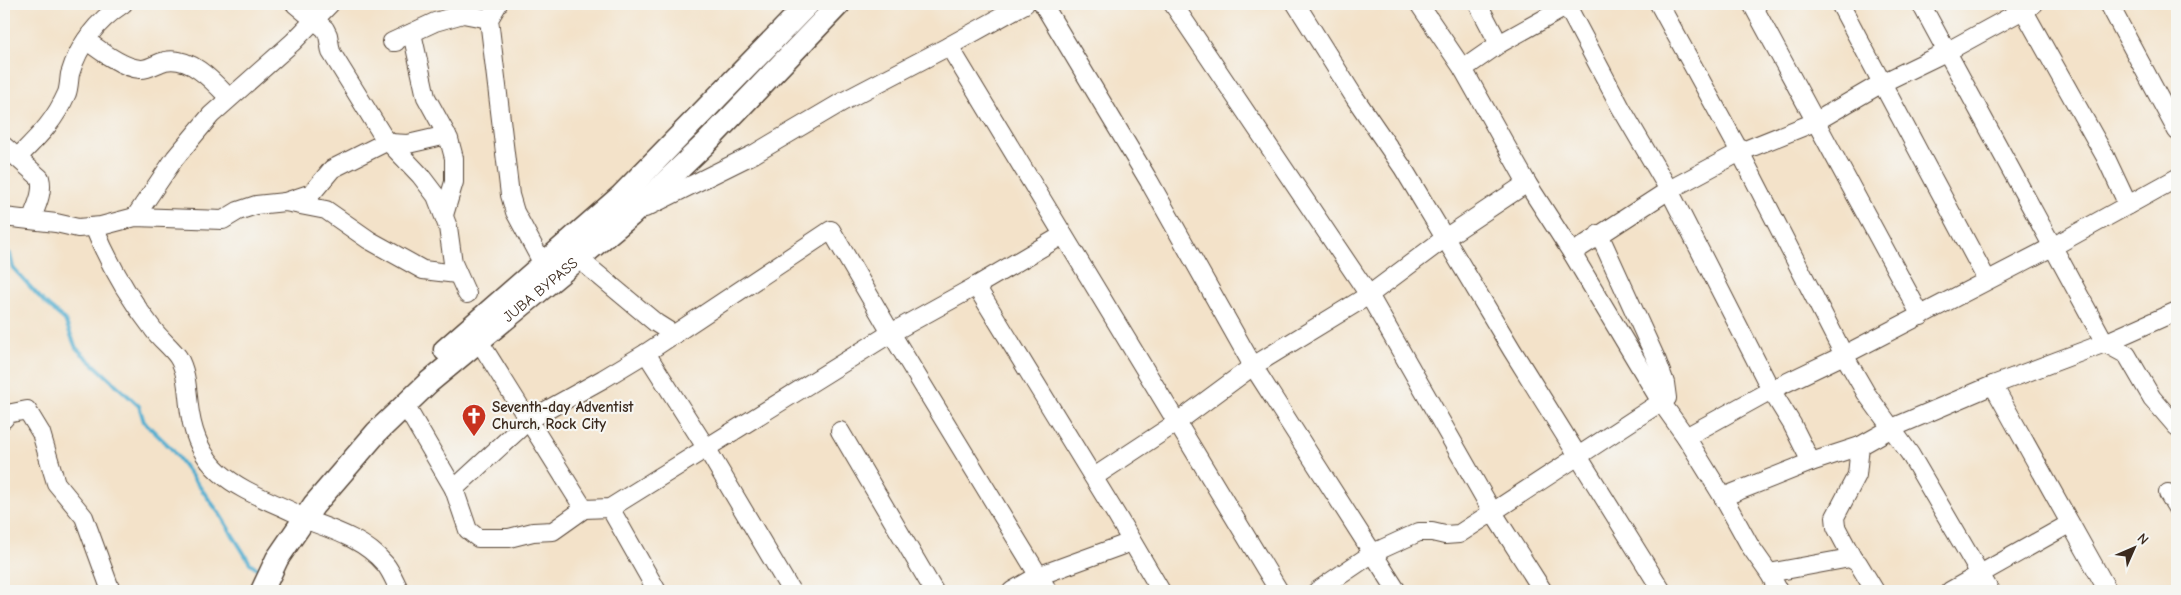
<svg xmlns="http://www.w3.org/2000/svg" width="2181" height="595" viewBox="0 0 2181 595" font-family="'Comic Neue',sans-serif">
<rect width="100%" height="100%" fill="#f6f6f2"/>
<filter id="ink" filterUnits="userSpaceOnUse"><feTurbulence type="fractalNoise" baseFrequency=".02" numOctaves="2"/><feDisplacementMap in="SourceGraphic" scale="10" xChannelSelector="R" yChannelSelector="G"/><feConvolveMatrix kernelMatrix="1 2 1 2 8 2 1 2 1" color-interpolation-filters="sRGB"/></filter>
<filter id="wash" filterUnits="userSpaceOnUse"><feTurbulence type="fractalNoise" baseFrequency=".0096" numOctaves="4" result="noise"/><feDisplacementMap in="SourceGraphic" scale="20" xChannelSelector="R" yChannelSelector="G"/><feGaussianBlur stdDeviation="1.12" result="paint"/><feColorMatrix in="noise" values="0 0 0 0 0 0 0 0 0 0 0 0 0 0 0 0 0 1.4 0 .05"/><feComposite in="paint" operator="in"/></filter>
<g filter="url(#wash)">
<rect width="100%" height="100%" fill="#f3e2c9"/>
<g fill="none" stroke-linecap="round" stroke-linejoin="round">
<!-- stream -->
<g stroke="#51adcf" stroke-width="4">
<path d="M4,250l6,4 3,14 32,35 20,17 11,28 63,58 5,16 27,26 48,65 31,50 12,9"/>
<path d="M275,583l7,8"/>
</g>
</g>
</g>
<g filter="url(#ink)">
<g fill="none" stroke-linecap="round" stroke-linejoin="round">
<defs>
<g id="minor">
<path d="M295,4l30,25 3,6 3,17 52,84 37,39 16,21 12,31 5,36 14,31"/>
<path d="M498,4l-9,15 21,176 5,17 28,52"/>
<path d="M1043,4l106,177 104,185 144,225"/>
<path d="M1173,4l196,291 123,216 51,80"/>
<path d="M1296,4l59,94 48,70 109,182 150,241"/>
<path d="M1419,4l44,65 64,114 45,70 89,149 25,35 37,60 27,49 19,27 10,18"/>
<path d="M1478,4l21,40"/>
<path d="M1566,4l55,104 48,82 102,200 21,34 19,38"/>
<path d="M1659,4l81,148 104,203 22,38 44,61 80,137"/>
<path d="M1752,4l169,312"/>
<path d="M1840,4l147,276"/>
<path d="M1921,4l184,339 22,12 25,43 25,29"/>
<path d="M2020,4l85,152 23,49"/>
<path d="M2109,4l68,127"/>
<path d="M412,33l14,64 23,42 5,19v24l-10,33"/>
<path d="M86,40c13,10 37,28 54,29 8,1 17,-6 25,-8 26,-5 48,20 64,37"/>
<path d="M396,42h-4l43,-20 28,-8 26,5"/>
<path d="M949,46l330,545"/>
<path d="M1463,69l36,-25 72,-40"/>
<path d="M390,143l18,1 39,-9"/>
<path d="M4,146l36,32c4,14 -4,29 -9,42"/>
<path d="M18,157c22,-22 36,-35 49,-64 2,-6 2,-13 3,-19 9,-30 27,-53 53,-70"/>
<path d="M285,202l27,-9 20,-24 56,-28"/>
<path d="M645,208l109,-54 88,-52 107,-56 76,-42"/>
<path d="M4,217l52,6 22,5 23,-2 34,-9 88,3 15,-9 18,-6 29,-3 41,8 43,30 54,30 34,4"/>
<path d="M135,217l40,-59 36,-43 82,-73 37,-38"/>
<path d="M94,227c14,35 35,71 59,102 7,10 18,18 25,28 10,16 9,38 12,56 10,64 51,75 103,99"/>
<path d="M1572,253l97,-63 71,-38 75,-30 67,-39 66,-32 86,-47"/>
<path d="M578,258l78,65 19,12"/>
<path d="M976,286l87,-51"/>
<path d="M479,341l105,168"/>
<path d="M646,353l61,96 84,142"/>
<path d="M1993,385l115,206"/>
<path d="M405,405l49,84 14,41 10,8h31l24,-6 20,-1 31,-22 26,-1 281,-175 85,-47 141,230 44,75"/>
<path d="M4,419l3,-5 20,-4 14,23 15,50 28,34 27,74"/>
<path d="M840,431l94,160"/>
<path d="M1686,437l85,-47 73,-35 210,-109 123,-68"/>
<path d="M1094,477l82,-54 77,-57 116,-71 76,-57 82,-55"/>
<path d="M454,489l75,-69 74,-41 43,-26 185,-123 60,103 157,258"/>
<path d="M2168,493l9,15"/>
<path d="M1723,497l88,-35 49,-16 32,-18 101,-43 112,-42 72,-32"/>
<path d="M610,508l47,83"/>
<path d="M304,519c29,11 60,20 81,45 6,7 10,18 15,27"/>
<path d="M1853,559l-17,-32 -1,-10 22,-42 3,-29"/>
<path d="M1769,573l81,-15 8,5 17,28"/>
<path d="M1012,591l26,-15 93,-34"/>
<path d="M1317,591l56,-38 46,-21h13l13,3 14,-1 208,-136 -2,-15 -8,-22 -58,-127"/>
<path d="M1950,591l119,-67"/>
</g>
<g id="major">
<path d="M445,350l176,-154 187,-192"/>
<path id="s1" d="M262,591l15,-32 37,-54 63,-73 52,-50 202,-167 74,-71 134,-140"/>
</g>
</defs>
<!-- minor casing -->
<use href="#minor" stroke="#574638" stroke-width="20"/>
<!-- major casing -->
<use href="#major" stroke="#574638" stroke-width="25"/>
<!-- minor -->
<use href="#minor" stroke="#fff" stroke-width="18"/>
<!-- major -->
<use href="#major" stroke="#fff" stroke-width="22"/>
</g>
</g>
<!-- icons -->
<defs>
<symbol id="church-pin" viewBox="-11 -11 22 30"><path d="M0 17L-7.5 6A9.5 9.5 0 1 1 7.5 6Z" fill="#c8321e" stroke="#f6f6f2"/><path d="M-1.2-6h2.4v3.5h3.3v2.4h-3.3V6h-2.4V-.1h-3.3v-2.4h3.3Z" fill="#fff"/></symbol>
</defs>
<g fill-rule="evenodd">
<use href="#church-pin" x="460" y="402" width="28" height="38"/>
</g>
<g text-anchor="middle" stroke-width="4.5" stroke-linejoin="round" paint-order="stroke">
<!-- street labels -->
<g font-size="15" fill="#3b2a1e" stroke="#f6f6f2">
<text dy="5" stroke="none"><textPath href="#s1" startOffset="414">JUBA BYPASS</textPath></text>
</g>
<!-- poi labels -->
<g font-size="15" font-weight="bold" fill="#3b2a1e" stroke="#f6f6f2" text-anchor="start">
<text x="492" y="412">Seventh-day Adventist<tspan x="492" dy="17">Church, Rock City</tspan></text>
</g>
</g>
<!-- margin -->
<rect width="2181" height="595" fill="none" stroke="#f6f6f2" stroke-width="20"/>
<!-- north arrow -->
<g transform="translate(2134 548) rotate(45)" stroke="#f6f6f2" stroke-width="4" paint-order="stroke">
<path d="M0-4L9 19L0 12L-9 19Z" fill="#3b2a1e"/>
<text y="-8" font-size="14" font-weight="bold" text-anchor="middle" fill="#3b2a1e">N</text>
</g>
</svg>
